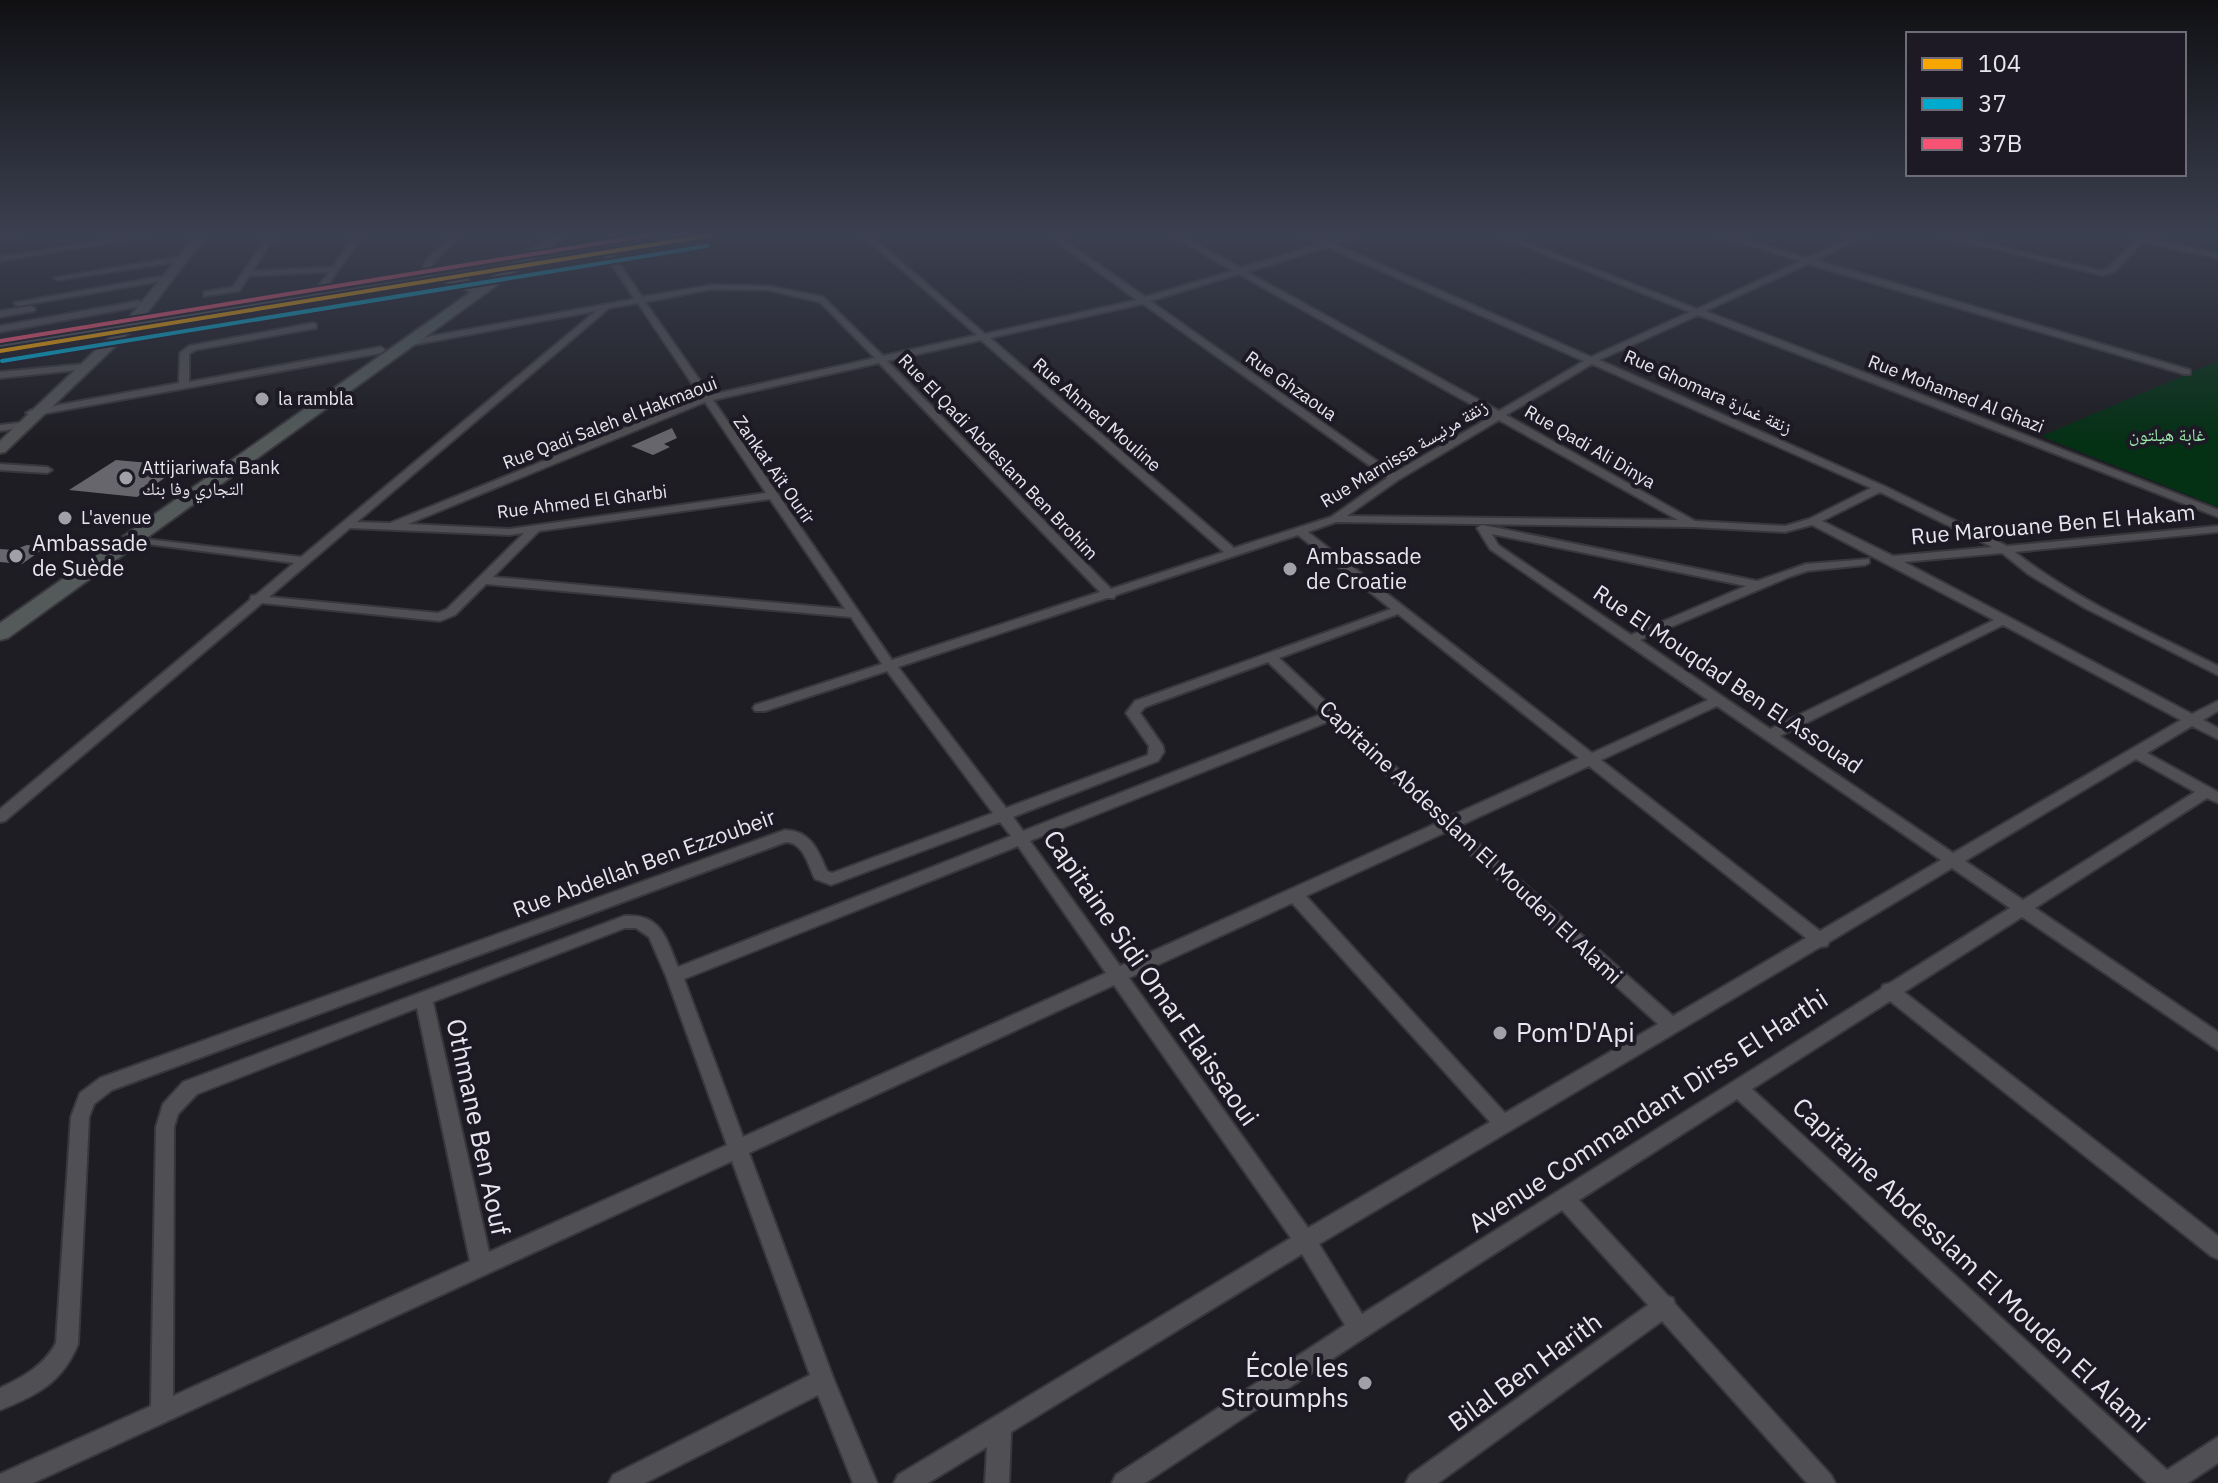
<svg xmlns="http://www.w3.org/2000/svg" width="2218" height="1483" viewBox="0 0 2218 1483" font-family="'IBM Plex Sans','Noto Naskh Arabic',sans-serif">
<rect width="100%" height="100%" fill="#1e1d23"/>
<!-- green -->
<path fill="#043014" d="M2218,361v146l-175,-70 1,-2z"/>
<!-- building -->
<g fill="#67666c">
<path d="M672,428l5,10 -13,6 6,3 -17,8 -22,-9z"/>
<path d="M116,460l66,6 -45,31 -68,-7z"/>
<path d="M27,545l19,2 -24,17 -22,-2v-13l13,1z"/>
</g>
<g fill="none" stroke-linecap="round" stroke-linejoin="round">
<defs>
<g id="minor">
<path d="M0,236h21l-21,4z"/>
<path d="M133,236h17l-150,25v-4z"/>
<path d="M268,236h8l-24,35 81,-4 22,-31h8l-47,65 -7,-2 20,-27 -80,4 -10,15 -35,5v-4l29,-5z"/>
<path d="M452,236h8l-27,27 -2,5 3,13 -7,2 -4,-15 4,-8z"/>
<path d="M863,236h8l114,98 152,-34 -88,-64h9l87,61 88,-26 -60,-35h9l59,32 79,-24 -15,-8h10l13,6 19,-6h11l-24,8 257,113 99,-45 -191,-76h10l188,73 104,-48 -82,-25h11l77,22 49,-22h10l-51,24 375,110v4h-6l-376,-110 -103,47 513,199v7l-520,-202 -99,45 285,126 123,60 211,-20v6l-203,20c61,48 134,79 203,114v9l-133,-67 -57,-34 -26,-21 -98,9 288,152 26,-13v10l-15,9 15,8v11l-26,-13 -45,27 71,39v11l-11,-5 -172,110 183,124v18l-196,-133 -118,75 314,244v23l-7,-3 -321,-255 -138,88 415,381 51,-33v26l-30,20h-41l-410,-384 -158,101 89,96 5,2 2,6 156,171 4,8h-28l-145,-162 -224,162h-32l4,-8 238,-170 -86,-95 -195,126 -222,147h-33l4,-8 229,-150 -43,-71 -291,178 -2,51h-24l2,-36 -59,36h-34l4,-8 393,-237 -177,-253 -365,168 85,227 43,103h-24l-35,-88 -173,88h-36l4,-8 197,-100 -78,-214 -699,322h-33v-9l151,-68 5,-279 7,-23 20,-22 441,-166c37,-3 42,22 54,51l333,-131 -11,-14 -169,63 -16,-6c-7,-14 -11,-36 -29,-37l-674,248 -18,14 -5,13 -11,227c-16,39 -41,51 -78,66v-22c23,-11 44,-22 56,-45l15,-226 9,-24 20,-15 685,-248c26,1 33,20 42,41l5,2 161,-60 -106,-142 -122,40h-10l-2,-3 2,-3 127,-41 -31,-47 -365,-33 -31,31 -15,6 -178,-18 -257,218 -5,1v-13l250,-209 1,-4 5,-1 38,-32 -162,-21 -4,-1v-4l173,20 295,-246 -189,35 -4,-3 1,-2 231,-42 -32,-47 4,-2h3l32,47 70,-12 56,1 55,11 60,59 94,-21zM1327,247l257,114 -85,50 -252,-139zM1239,274l253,142 -98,57 -244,-172zM712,289l56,1 52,12 55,56 -165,37 -65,-93zM638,303l63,94 -311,126 -33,-1 252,-214zM1142,304v-1l245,175 -56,39 -97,31 -244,-210zM981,340l243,212 -113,37 -224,-228zM879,363l221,229 -208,68 -179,-260zM1592,364l279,124 -62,31 -24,7 -90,-5 -189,-106zM705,402l61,91 -257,36 -101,-5zM1499,420l179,100 -331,-4 51,-36zM1880,492l112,55 -99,9 -71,-35zM770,499l75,110 -352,-32 46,-46zM1336,522l357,5 92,5 27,-7 182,95 -224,109 -130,-89 149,-63 18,-6 58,-6 4,-2v-4l-63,5 -49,17 -274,-56 -4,1 -2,2 13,21 218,151 -116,53 -284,-221zM350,528l159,7 15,-2 -77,76 -9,4 -169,-16zM1492,534l254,52 -115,49 -133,-90zM1298,535l93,74 -256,92 -9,12 23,33 -1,9 -142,53 -108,-141 209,-69h7l2,-3zM1398,614l181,144 -130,59 -170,-159zM2003,625l178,95 -228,133 -173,-117zM1268,662l54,52 -299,117 -10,-14 145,-56 6,-9 -1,-6 -23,-33 5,-6zM1717,706l224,154 -121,71 -219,-171zM1330,721l107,102 -317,143 -90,-125zM2136,759l59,33 -172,108 -58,-39zM1589,766l217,172 -133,78 -214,-190zM1446,832l212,192 -153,89 -199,-217zM1018,846l88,127 -363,164 -59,-158zM1952,868l58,40 -120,75 -7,2 -2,4 -519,325 -43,-70 501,-297 7,-1 2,-4zM1292,903l198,219 -182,106 -179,-250zM625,928h11l13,9 17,39 61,169 -238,107 -56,-250zM417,1008l53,253 -297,135 1,-269 4,-13 19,-20z"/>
<path d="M1941,236h13l148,35 6,-3 32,-32 78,18v4l-75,-16 -29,30 -12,3z"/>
<path d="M185,256l4,2 -1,2 -130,20 -4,-2z"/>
<path d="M158,277h3v4l-143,25 -4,-3z"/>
<path d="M139,301l4,3 -1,2 -142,26v-6z"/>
<path d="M31,306l4,3 -1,2 -34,6v-6z"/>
<path d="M313,323l3,1v4l-121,22 -6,4v28l192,-35 4,3 -4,3 -350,63 -5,-3 5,-3 148,-27 1,-30 9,-7z"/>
<path d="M84,364l3,1v4l-87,9v-6z"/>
<path d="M25,422l5,3 -1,2 -29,4v-6z"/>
<path d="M0,464l47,3 5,3 -5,3 -47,-3z"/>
</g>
<path id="secondary" d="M196,236h10l-66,86 546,-86h24l-579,95 -126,121 -5,1v-12l113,-107 -113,18v-8l123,-19z"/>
<path id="primary" d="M551,236h14l-557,402 -8,2v-17l471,-331 -27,-11v-6l23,3 10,10z"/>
</defs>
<!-- minor casing -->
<use href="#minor" stroke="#38373d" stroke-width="4"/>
<!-- secondary casing -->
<use href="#secondary" stroke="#38373d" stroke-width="4"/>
<!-- primary casing -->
<use href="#primary" stroke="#38373d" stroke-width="4"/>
<!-- minor -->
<use href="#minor" fill="#504f53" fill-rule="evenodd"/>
<!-- secondary -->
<use href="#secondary" fill="#515355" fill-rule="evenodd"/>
<!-- primary -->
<use href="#primary" fill="#535a59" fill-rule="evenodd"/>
<defs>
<path id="bus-1" d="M0,351l705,-115"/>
<path id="bus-2" d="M2,361l705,-115"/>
<path id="bus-3" d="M0,341l644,-105"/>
</defs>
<!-- bus-1 casing -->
<use href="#bus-1" stroke="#1d1a26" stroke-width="8"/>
<!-- bus-2 casing -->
<use href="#bus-2" stroke="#1d1a26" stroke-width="8"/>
<!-- bus-3 casing -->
<use href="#bus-3" stroke="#1d1a26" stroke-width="8"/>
<!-- bus-1 -->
<use href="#bus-1" stroke="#f7a600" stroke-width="4"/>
<!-- bus-2 -->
<use href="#bus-2" stroke="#00a9ce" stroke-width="4"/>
<!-- bus-3 -->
<use href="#bus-3" stroke="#f65372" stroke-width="4"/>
</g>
<!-- sky -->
<linearGradient id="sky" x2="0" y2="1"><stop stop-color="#101013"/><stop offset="0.53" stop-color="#3b4050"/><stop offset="1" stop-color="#3b4050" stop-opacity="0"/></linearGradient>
<rect width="2218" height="443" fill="url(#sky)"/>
<!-- markers -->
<g fill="#a1a0a7" stroke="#1d1a26" stroke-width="3">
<circle cx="262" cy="399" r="8"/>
<circle cx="126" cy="478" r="8"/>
<circle cx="65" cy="518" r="8"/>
<circle cx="16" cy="556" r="8"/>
<circle cx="1290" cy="569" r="8"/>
<circle cx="1500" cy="1033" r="8"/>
<circle cx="1365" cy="1383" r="8"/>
</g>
<g text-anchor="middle" stroke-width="8" stroke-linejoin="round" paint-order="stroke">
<!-- far-street labels -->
<g font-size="18" fill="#e7e6ee" stroke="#1d1a26">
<text transform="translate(1291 386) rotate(35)" y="6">Rue Ghzaoua</text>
<text transform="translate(1708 392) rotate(24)" y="6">Rue Ghomara زنقة غمارة</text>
<text transform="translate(1956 394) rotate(21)" y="6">Rue Mohamed Al Ghazi</text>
<text transform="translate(1097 415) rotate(41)" y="6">Rue Ahmed Mouline</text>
<text transform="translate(610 423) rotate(-21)" y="6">Rue Qadi Saleh el Hakmaoui</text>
<text transform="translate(1590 447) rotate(30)" y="6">Rue Qadi Ali Dinya</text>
<text transform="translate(1404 454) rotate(-31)" y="6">Rue Marnissa زنقة مرنيسة</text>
<text transform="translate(998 457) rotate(46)" y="6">Rue El Qadi Abdeslam Ben Brohim</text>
<text transform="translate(774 470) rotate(55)" y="6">Zankat Aït Ourir</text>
<text transform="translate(582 502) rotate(-7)" y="6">Rue Ahmed El Gharbi</text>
</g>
<!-- far-poi labels -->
<g font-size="18" fill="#e7e6ee" stroke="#1d1a26" text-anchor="start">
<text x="278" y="405">la rambla</text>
<text x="142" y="474">Attijariwafa Bank<tspan x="142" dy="21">التجاري وفا بنك</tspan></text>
<text x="81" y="524">L'avenue</text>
</g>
<!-- far-park labels -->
<g font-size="18" fill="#9beaab" stroke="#1d1a26">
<text x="2167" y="441">غابة هيلتون</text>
</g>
<!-- street labels -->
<g font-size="22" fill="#e7e6ee" stroke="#1d1a26">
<text transform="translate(2053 524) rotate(-5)" y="8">Rue Marouane Ben El Hakam</text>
<text transform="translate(1728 679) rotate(34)" y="8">Rue El Mouqdad Ben El Assouad</text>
<text transform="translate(1471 842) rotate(43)" y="8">Capitaine Abdesslam El Mouden El Alami</text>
<text transform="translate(644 863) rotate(-20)" y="8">Rue Abdellah Ben Ezzoubeir</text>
</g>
<!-- poi labels -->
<g font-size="22" fill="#e7e6ee" stroke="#1d1a26" text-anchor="start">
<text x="32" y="551">Ambassade<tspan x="32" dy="25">de Suède</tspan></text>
<text x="1306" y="564">Ambassade<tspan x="1306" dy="25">de Croatie</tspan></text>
</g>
<!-- near-street labels -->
<g font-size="26" fill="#e7e6ee" stroke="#1d1a26">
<text transform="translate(1151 978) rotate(55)" y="9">Capitaine Sidi Omar Elaissaoui</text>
<text transform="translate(1648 1111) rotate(-33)" y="9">Avenue Commandant Dirss El Harthi</text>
<text transform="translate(478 1127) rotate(78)" y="9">Othmane Ben Aouf</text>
<text transform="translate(1971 1265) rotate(43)" y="9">Capitaine Abdesslam El Mouden El Alami</text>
<text transform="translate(1525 1372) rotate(-36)" y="9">Bilal Ben Harith</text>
</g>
<!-- near-poi labels -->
<g font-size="26" fill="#e7e6ee" stroke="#1d1a26" text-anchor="start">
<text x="1516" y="1042">Pom'D'Api</text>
<text x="1349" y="1377" text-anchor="end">École les<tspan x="1349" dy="30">Stroumphs</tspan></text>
</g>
</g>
<!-- legend -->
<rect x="1906" y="32" width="280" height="144" fill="#1d1a26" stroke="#6e6c76" stroke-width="2"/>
<rect x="1922" y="58" width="40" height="12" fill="#f7a600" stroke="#6e6c76" stroke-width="2"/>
<text x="1978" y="72" font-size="24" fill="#e7e6ee">104</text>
<rect x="1922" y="98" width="40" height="12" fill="#00a9ce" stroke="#6e6c76" stroke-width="2"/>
<text x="1978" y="112" font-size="24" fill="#e7e6ee">37</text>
<rect x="1922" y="138" width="40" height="12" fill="#f65372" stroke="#6e6c76" stroke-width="2"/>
<text x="1978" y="152" font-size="24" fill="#e7e6ee">37B</text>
</svg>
